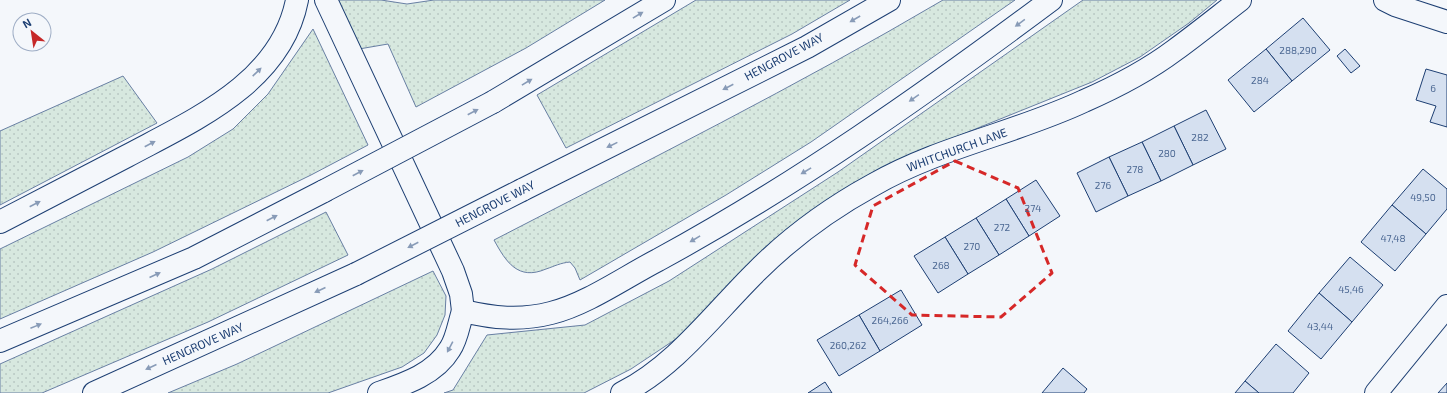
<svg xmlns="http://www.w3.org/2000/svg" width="1447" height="393" viewBox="0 0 1447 393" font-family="'Exo 2',sans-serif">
<defs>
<pattern id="grass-dots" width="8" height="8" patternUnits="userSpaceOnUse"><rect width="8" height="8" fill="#d7e8df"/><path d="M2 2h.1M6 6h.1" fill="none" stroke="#b8c8c3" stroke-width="1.8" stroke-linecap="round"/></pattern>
</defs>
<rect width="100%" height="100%" fill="#f4f7fb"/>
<!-- grass -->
<g fill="url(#grass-dots)" stroke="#687fa3">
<path d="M337,0h44l26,4 27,-4h171l-79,48 -110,59 -28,-63 -29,5z"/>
<path d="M696,0h154l-58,34 -226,114 -29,-53z"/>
<path d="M943,0h72l-204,142 -85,53 -146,85 -5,-12 -5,-6c-10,1 -15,4 -24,7 -28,12 -40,-7 -52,-29 151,-78 303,-154 449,-240z"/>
<path d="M1083,0h134l-28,23 -49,34 -48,25 -129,52 -84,37 -197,164 -51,34 -47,24h-140l9,-3 34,-55 98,-10 84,-44 169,-109z"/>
<path d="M313,29l55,116 -57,30 -158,77 -153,67v-70l188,-92 45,-28 35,-35z"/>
<path d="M123,76l34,47 -157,82v-74z"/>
<path d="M326,212l22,43 -140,67 -166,71h-42v-29l212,-95z"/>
<path d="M433,271l13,25 -1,19 -8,20 -13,18 -22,14 -74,26h-160l69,-29z"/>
</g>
<!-- building -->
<g fill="#d5e0f0" stroke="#1d3f73">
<path d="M1303,18l27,32 -38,31 -26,-32z"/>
<path d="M1266,49l26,32 -38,31 -26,-32z"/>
<path d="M1345,49l15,17 -9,7 -14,-17z"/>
<path d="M1426,69l21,6v52l-17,-5 6,-16 -20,-6z"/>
<path d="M1206,110l20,39 -33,16 -19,-39z"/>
<path d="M1174,126l19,39 -32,16 -19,-39z"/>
<path d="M1142,142l19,39 -33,15 -19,-39z"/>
<path d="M1109,157l19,39 -32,16 -19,-39z"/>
<path d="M1423,169l24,20v20l-21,25 -34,-29z"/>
<path d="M1036,180l24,36 -31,20 -23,-37z"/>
<path d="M1006,199l23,37 -30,19 -23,-37z"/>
<path d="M1392,205l34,29 -31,37 -34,-29z"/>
<path d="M976,218l23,37 -31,19 -23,-37z"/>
<path d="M945,237l23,37 -30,19 -24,-37z"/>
<path d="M1350,257l33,28 -31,37 -33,-29z"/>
<path d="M901,290l21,35 -42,26 -21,-36z"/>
<path d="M1319,293l33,29 -31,37 -33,-28z"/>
<path d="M859,315l21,36 -41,25 -22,-36z"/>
<path d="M1276,344l33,29 -16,20h-34l-14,-12z"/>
<path d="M1063,368l24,21 -3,4h-42z"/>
<path d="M1245,381l14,12h-24z"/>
<path d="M825,382l7,11h-24z"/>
<path d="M1447,383v10h-9z"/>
</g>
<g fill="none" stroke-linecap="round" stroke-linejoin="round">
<defs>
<g id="minor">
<path d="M326,0l127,271 8,23 2,17"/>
<path d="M1385,0l10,5 52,17"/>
<path d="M622,393c54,-27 93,-81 135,-122 34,-34 74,-63 116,-86 66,-38 143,-52 211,-84 32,-14 63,-30 91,-51 22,-16 43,-33 65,-50"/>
<path d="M1376,393l71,-87"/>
</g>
<g id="trunk">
<path d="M493,102l171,-102"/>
<path d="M522,190l285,-143 82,-47"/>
<path d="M0,222c42,-22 85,-44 127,-66 67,-36 154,-73 170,-156"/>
<path d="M0,341l194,-83 130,-67"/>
<path d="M94,393l262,-119"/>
<path d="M379,393c26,-9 56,-19 71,-44 7,-10 9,-26 13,-38 30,7 57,10 88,2 36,-9 74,-36 107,-53 138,-75 267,-166 393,-260"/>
</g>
</defs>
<!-- minor casing -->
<use href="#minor" stroke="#1d3f73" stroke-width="24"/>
<!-- trunk casing -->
<use href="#trunk" stroke="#1d3f73" stroke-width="24"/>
<!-- minor -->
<use href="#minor" stroke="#f4f7fb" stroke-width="22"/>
<!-- trunk -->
<use href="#trunk" stroke="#f4f7fb" stroke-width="22"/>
<defs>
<g id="trunk-bridge">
<path d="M324,191l169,-89"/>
<path d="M356,274l166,-84"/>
</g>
</defs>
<!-- trunk-bridge casing -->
<use href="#trunk-bridge" stroke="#1d3f73" stroke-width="24" stroke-linecap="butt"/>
<!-- trunk-bridge -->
<use href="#trunk-bridge" stroke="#f4f7fb" stroke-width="22"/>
</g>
<!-- one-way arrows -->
<defs><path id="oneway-solid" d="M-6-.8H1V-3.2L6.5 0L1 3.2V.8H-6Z"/></defs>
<g fill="#889bb7">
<use href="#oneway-solid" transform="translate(638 15) rotate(-31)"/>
<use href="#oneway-solid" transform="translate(855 19) rotate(150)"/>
<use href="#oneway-solid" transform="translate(1020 23) rotate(144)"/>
<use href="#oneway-solid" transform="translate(257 72) rotate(-44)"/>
<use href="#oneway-solid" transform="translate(527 82) rotate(-31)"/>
<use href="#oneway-solid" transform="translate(728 87) rotate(153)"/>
<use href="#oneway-solid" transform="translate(914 98) rotate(145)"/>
<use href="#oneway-solid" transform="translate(473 112) rotate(-28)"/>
<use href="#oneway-solid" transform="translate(150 144) rotate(-28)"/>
<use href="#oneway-solid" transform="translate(612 145) rotate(154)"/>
<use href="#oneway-solid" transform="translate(806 171) rotate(149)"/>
<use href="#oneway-solid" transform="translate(358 173) rotate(-28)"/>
<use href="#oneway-solid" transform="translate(35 204) rotate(-27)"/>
<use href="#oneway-solid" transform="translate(272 218) rotate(-27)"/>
<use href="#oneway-solid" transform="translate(695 239) rotate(149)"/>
<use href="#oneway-solid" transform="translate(413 245) rotate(153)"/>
<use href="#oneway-solid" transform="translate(155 275) rotate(-24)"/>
<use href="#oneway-solid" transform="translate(320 290) rotate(156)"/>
<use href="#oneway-solid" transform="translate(36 326) rotate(-22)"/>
<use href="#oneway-solid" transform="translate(450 347) rotate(118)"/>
<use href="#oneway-solid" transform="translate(151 367) rotate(156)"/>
</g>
<!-- marked area -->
<path fill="none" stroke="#d62828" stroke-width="3" stroke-dasharray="8 5" stroke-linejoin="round" d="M955,161l63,27 34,85 -51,44 -89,-2 -57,-50 18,-59z"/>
<g text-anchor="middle" stroke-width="3" stroke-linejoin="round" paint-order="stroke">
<!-- number labels -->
<g font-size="10" fill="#4b6792">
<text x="1298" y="54">288,290</text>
<text x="1260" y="84">284</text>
<text x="1433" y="92">6</text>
<text x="1200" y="141">282</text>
<text x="1167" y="157">280</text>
<text x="1135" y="173">278</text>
<text x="1103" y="189">276</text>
<text x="1423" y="201">49,50</text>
<text x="1033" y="212">274</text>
<text x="1002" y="231">272</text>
<text x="1393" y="242">47,48</text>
<text x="972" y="250">270</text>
<text x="941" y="269">268</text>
<text x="1351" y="293">45,46</text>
<text x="890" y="324">264,266</text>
<text x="1320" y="330">43,44</text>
<text x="848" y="349">260,262</text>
</g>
<!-- street labels -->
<g font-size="12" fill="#1d3f73" stroke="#f4f7fb">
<text transform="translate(784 57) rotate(-28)" y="4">HENGROVE WAY</text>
<text transform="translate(957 150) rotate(-20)" y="4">WHITCHURCH LANE</text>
<text transform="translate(495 204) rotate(-27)" y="4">HENGROVE WAY</text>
<text transform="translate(203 344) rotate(-24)" y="4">HENGROVE WAY</text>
</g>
</g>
<!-- north arrow -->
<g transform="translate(32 32) rotate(330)"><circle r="19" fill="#f4f7fb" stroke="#9eadc5"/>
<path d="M0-3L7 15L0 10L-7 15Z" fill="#c62828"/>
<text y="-6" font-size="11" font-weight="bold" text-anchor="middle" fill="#1d3f73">N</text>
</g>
</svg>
